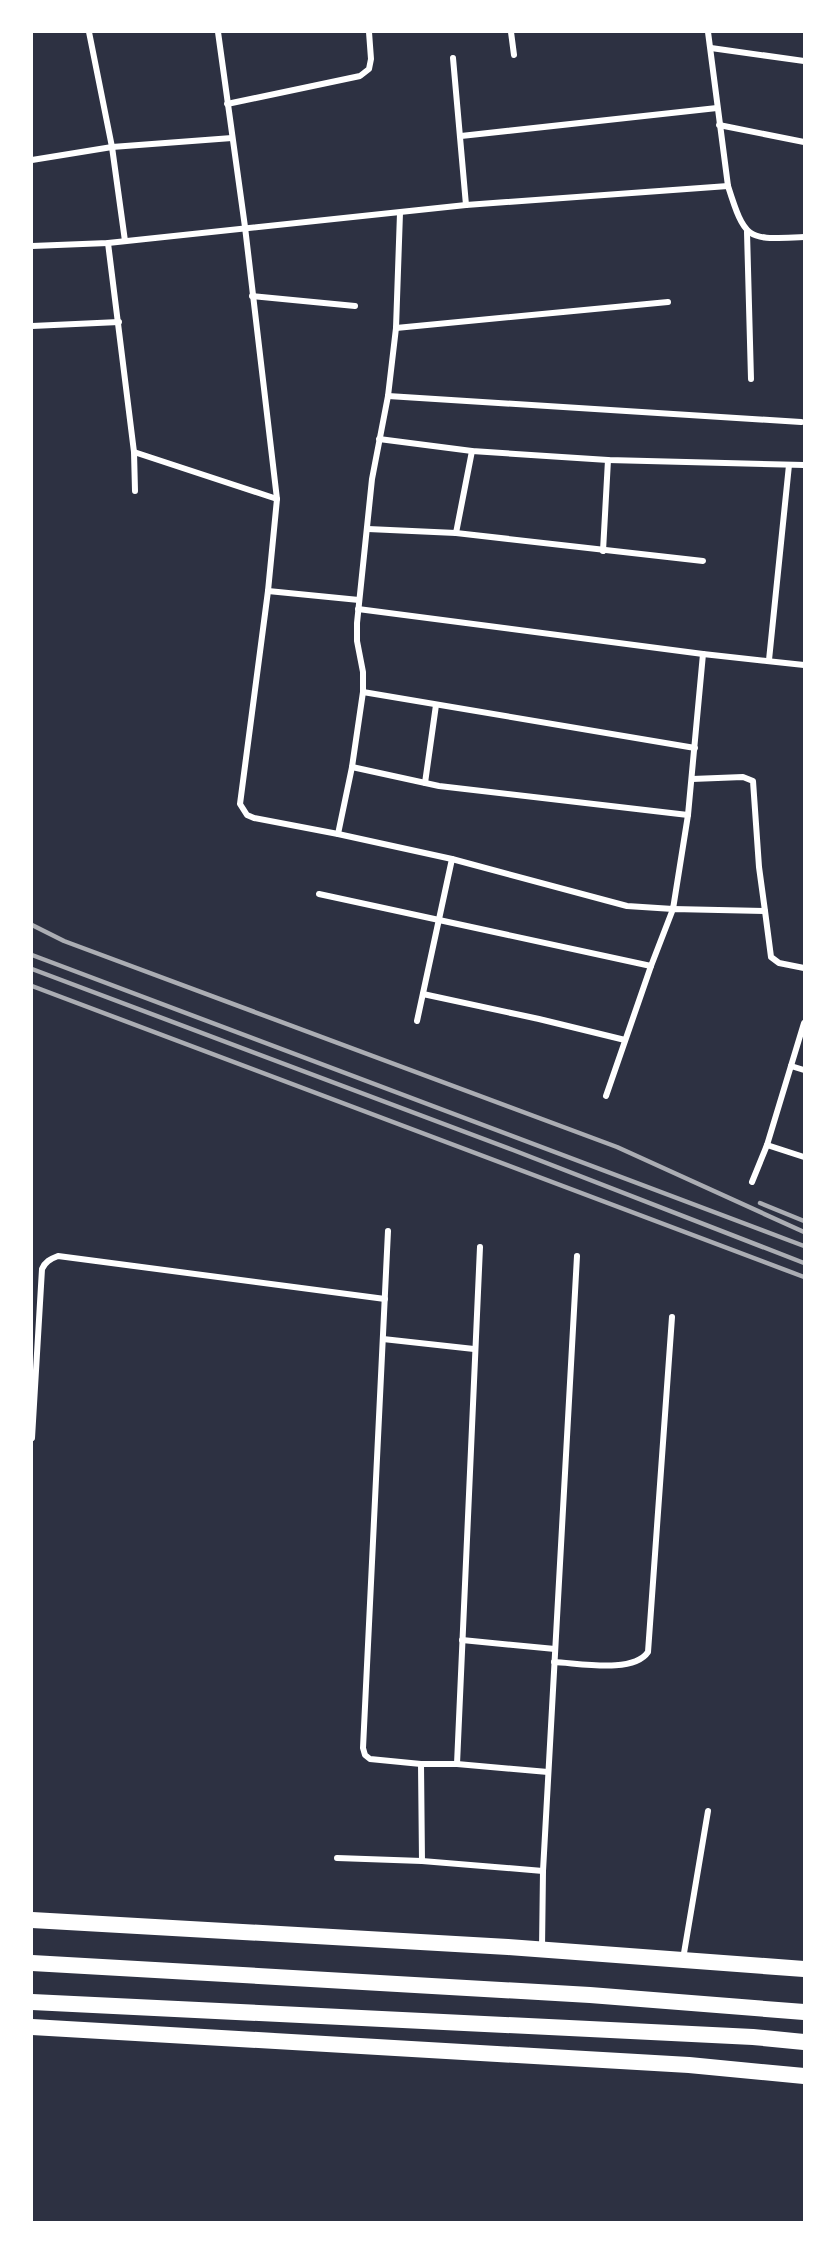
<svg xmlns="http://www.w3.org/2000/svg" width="836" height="2254" viewBox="0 0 836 2254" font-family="'Varela Round',sans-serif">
<rect width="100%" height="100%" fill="#2d3142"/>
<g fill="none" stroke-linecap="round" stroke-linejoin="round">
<!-- minor -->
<g stroke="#fff" stroke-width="6">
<path d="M89,32l23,115 13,94"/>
<path d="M218,32l27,195 32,272 -9,92 -28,213 7,11 7,3 84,16 14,-67 11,-75v-20l-6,-31v-18l15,-144 16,-83 8,-68 4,-115"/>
<path d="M511,32l3,23"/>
<path d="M708,32l20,154c18,57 20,53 76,51"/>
<path d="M711,48l93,13"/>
<path d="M453,58l13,147"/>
<path d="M227,104l133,-28 9,-7 2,-10 -2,-27"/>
<path d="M719,125l85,17"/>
<path d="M461,136l256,-28"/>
<path d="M32,160l80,-13 120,-9"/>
<path d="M747,232l4,147"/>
<path d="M108,243l26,209 1,39"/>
<path d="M32,246l76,-3 358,-38 262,-19"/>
<path d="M252,296l103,10"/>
<path d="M32,326l87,-4"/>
<path d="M396,328l272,-26"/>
<path d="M388,396l413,26"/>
<path d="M379,439l93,12 136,9 196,5"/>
<path d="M134,452l143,47"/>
<path d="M368,529l88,4 16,-82"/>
<path d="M456,533l247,28"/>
<path d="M603,551l5,-91"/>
<path d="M268,591l91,9"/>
<path d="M358,609l345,45 101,11"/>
<path d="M769,660l20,-195"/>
<path d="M363,692l332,56"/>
<path d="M352,767l87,19 249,29"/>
<path d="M425,783l11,-78"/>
<path d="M338,834l114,25 175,47 46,3 15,-94 15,-161"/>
<path d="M319,894l332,72"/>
<path d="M765,911l6,46 8,6 25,5"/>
<path d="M423,994l116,25 86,21"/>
<path d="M417,1021l35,-162"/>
<path d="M791,1066l13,4"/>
<path d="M606,1096l45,-130 22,-57 92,2 -6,-44 -6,-86 -10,-4 -51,2"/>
<path d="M767,1145l37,12"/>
<path d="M752,1182l15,-37 37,-122"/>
<path d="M388,1231l-25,517 2,7 5,4 51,5h36l91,8"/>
<path d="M383,1339l91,10"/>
<path d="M32,1438l10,-169c3,-7 8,-10 16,-13l327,43"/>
<path d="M462,1640l93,9"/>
<path d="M554,1662c25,1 79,12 94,-10l24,-335"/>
<path d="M421,1764l1,97"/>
<path d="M457,1764l23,-517"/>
<path d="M337,1858l85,3 121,10"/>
<path d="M542,1948l1,-77 34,-615"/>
<path d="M683,1959l25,-148"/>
</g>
<!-- trunk -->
<g stroke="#fff" stroke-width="16">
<path d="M32,1920l476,27 296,22"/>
<path d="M32,1963l558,32 214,17"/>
<path d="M32,2002l721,35 51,5"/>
<path d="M32,2027l657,38 115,11"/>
</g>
<!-- rail -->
<g stroke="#abadb3" stroke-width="4.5">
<path d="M32,925l32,16 553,206 187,85"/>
<path d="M32,955l772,291"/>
<path d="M32,969l481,181 291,113"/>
<path d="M32,986l772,291"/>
<path d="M760,1203l44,18"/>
</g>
</g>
<!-- border -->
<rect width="836" height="2254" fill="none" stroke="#ffffff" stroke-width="66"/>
</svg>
